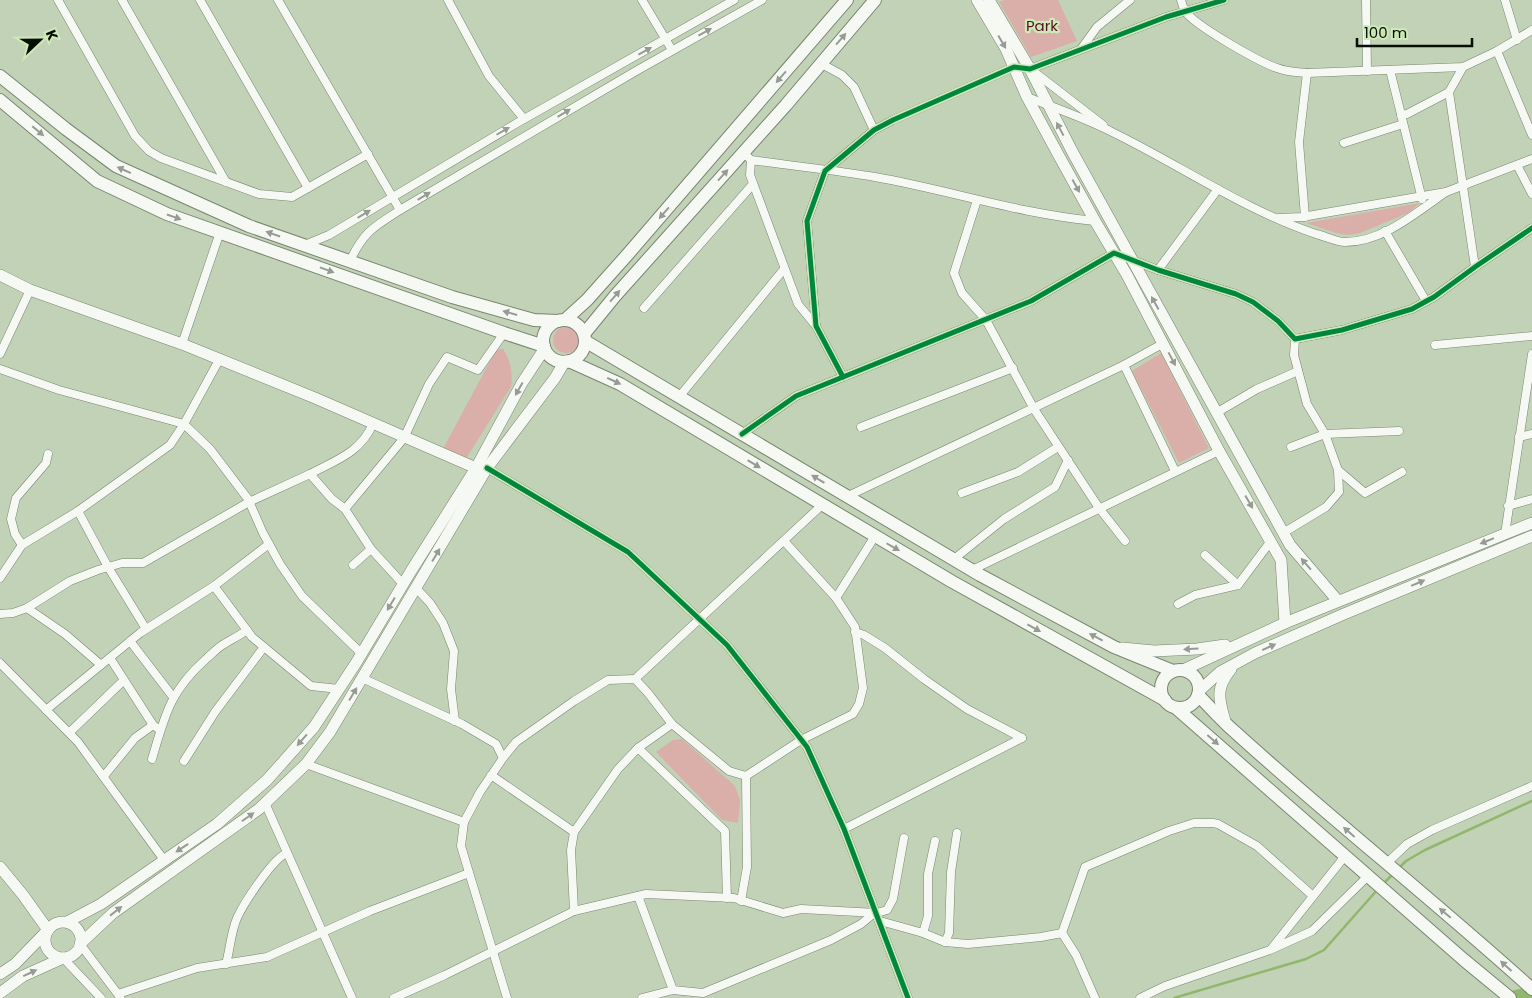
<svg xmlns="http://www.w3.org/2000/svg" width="1532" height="998" viewBox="0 0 1532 998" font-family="Poppins,sans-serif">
<rect width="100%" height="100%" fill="#c2d2b6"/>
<!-- green -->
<g fill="#daafa9">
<path d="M1005,0h53l19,41 -46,16 -32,-55z"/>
<path d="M1420,203l-12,10 -48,20 -12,2 -12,-2 -30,-10z"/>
<circle cx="566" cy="340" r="13"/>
<path d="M500,349h3c8,12 10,24 8,38l-44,70 -5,2 -18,-12 51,-95z"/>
<path d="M1161,353l48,95 -30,15 -47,-92z"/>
<path d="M682,739l53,47 5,14 -2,23 -16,-3 -66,-68 17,-12z"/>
</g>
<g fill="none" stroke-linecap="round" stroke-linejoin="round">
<!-- stream -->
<g stroke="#90b76c" stroke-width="2.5">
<path d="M1398,869l8,-8 19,-11 107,-49"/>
<path d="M1384,883l8,-8"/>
<path d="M1174,998l132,-39 18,-9 54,-61"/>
</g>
<!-- river -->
<path stroke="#90b76c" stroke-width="14" d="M1512,998l20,-5"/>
<defs>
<g id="street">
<path d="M58,0l77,136 14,15 12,7 98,36 33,3 76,-43"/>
<path d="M122,0l104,182"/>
<path d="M200,0l108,188"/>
<path d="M278,0l122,210"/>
<path d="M448,0l41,76 35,43"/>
<path d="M642,0l30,50"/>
<path d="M1181,0c1,3 2,8 4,11 9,14 74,51 92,57 10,4 20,4 30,5l156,-6 34,-16 35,-21"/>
<path d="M1366,0l1,71"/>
<path d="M1505,0l12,40"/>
<path d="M1081,49l16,-22 33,-27"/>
<path d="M1497,51l35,84"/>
<path d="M820,63l22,12 12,12 20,43"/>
<path d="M1390,70l32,129"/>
<path d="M1033,71l70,54"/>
<path d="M1449,92l26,175"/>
<path d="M1027,97c28,11 58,21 85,35 68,33 132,78 204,102 9,2 20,8 29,8 38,0 72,-30 101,-50"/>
<path d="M1401,115l6,-1 42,-22 14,-25"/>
<path d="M1344,143l59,-19"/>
<path d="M744,153l7,7c41,6 83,10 124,17 74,13 145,37 220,44"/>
<path d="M751,160l-1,15 48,129 18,22"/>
<path d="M1517,165l15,29"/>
<path d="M977,200l-23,73 8,20 24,27 48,89 65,99 26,33"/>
<path d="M1305,217l-6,-75 8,-69"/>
<path d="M1279,218l23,-1 144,-25 86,-33"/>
<path d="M1385,231l41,70"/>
<path d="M305,245l24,-10 188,-112 217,-123"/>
<path d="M350,261c14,-30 24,-34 50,-51l236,-139 126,-71"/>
<path d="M1158,270l60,-81"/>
<path d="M644,308l109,-124"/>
<path d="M182,344l38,-112"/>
<path d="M1435,345l97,-9"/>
<path d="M0,354l30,-64"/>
<path d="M1124,365l51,106"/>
<path d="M0,369l59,21 125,34 26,25 38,50 15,34 17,31 22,32 60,58"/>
<path d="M843,377l-27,-51 -9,-105 18,-50 49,-41 19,-10 121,-53 16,2 136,-52 58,-17"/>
<path d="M679,397l105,-128"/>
<path d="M1216,413l41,-24 41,-18"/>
<path d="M861,427l152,-59"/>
<path d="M742,434l54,-38 235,-95 83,-48 44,17 78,24 17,8 25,19 17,18 47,-9 70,-21 22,-12 41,-30 57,-39"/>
<path d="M1519,437l13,-3"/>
<path d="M1291,447l34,-13 74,-3"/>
<path d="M487,468l141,84 99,93 80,102 37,82 64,169"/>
<path d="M1338,470l27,23 37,-21"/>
<path d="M310,474c26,-14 50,-21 63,-50"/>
<path d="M962,493l56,-21 40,-25"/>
<path d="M848,496l276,-131 40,-22"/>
<path d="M1508,506l24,-7"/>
<path d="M345,509l59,-71 25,-54 18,-27 31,13 26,-37"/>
<path d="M78,511l30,56 38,62"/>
<path d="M1283,533l43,-26 13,-15 -1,-22 -13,-36 -18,-30 -13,-49 1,-16"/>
<path d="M1505,534l27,-180"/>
<path d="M22,545l-7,-11 -4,-15 5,-21 30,-35 2,-9"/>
<path d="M1205,555l33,30"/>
<path d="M954,559l50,-40 51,-32 13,-27"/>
<path d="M353,565l18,-16"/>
<path d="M972,570l247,-119"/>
<path d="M0,578l22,-33 56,-34 92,-66 14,-21 35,-64"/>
<path d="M214,586l38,51 59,49 28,3"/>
<path d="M416,588l14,15 13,20 11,28 -3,38 4,32"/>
<path d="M836,598l39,-62"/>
<path d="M1178,604l17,-9 43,-10 33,-44"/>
<path d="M27,608l38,26 36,31"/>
<path d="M0,614l13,-1 14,-5 43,-27 28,-11 24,-7h21l106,-61 61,-28 22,25 13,10 26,40 32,35"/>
<path d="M855,632l9,3 21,13 39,31 43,30 55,29"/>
<path d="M130,641l43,56"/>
<path d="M110,658l43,67 7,5"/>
<path d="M0,663l78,79 86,118"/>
<path d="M362,678l100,46 34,20 7,14 -23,34 -16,30 -3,24 46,152"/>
<path d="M635,679l187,-174"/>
<path d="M46,710l94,-77 74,-47 55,-42"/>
<path d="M70,732l54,-52"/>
<path d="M638,748l87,83 2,67"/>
<path d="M503,758l13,-16 58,-41 34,-21 27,-1 13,14 24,31 57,47 17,5 55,-36 52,-26 6,-10 4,-16 -8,-61 -19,-29 -52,-57"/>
<path d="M152,759c13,-44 18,-68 54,-100 6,-5 11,-11 18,-15 8,-5 15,-8 23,-14"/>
<path d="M184,761l31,-49 49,-65"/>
<path d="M306,764l158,58"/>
<path d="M491,775l83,57"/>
<path d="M104,776l31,-38 18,-13"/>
<path d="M265,803l87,195"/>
<path d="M844,829l178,-91"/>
<path d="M1386,864l21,-20 25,-14 100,-44"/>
<path d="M638,896l35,94"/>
<path d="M741,901l6,-34 -1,-91"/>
<path d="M574,911l-3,-61 3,-18 44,-63 20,-21 34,-24"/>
<path d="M880,921l43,12 22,9 23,2 73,-7 21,-4 14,22 19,43"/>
<path d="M923,933l5,-17v-42l7,-33"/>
<path d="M1062,933l23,-66 84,-36 25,-8h19l5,1 39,22 56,50"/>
<path d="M945,942l4,-9 2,-61 6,-39"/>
<path d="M80,944l40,53"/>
<path d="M1272,948l73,-92"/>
<path d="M63,958l38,40"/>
<path d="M226,964c4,-15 5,-32 11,-46 7,-15 36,-60 50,-65"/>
<path d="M118,994l79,-26 70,-11 103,-46 99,-38"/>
<path d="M394,998l51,-23 129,-64 72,-17 88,4 49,15 18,-4 76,4 10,-3 6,-11 11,-61"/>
<path d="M642,998l31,-8 30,3 128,-53 30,-16 12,-10"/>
<path d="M1140,998l25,-12 105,-36 42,-19 56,-55"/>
</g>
<g id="secondary">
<path d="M977,0l29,49 21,48 32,59 36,65 32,54 92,176 62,109 4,63"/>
<path d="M989,0l41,69 43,84 217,392 48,56"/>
<path d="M0,275l30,15 152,54 133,54 161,70"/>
<path d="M1122,648l32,3 43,-2 28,-4"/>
<path d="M1183,670l102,-47 247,-100"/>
<path d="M1199,691l21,-19 35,-19 89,-39 188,-78"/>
<path d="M1225,721c-6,-22 -10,-32 6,-52"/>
<path d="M0,867l23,28 25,35"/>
<path d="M67,922l34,-18 116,-80 50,-44 47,-53 42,-64 55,-92 65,-103 46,-85 23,-35"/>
<circle cx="63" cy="940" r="18"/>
<path d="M80,944l33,-31 146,-104 47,-45 24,-32 157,-264 68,-90 10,-17"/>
<path d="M0,974l15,-10 32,-33"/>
<path d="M0,993l23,-17 40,-18"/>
</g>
<g id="primary">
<path d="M0,76l66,53 50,37 133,60 203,71 82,23 24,1"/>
<path d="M0,100l97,81 70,33 337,119 40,13"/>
<path d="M565,320l22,-20 41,-46 219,-254"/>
<circle cx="564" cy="341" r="21"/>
<path d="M584,334l31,-38 171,-191 89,-105"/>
<path d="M585,341l395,234 134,72 59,24"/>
<path d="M569,361l51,23 331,197 214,119"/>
<circle cx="1180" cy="689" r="19"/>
<path d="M1198,695c12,12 24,26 37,37 97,88 200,169 297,257"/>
<path d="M1176,708l288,252 46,38"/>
</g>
</defs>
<!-- street casing -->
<use href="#street" stroke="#798570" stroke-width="9"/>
<!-- secondary casing -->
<use href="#secondary" stroke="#798570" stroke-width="12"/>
<!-- primary casing -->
<use href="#primary" stroke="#798570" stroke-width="14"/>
<!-- street -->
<use href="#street" stroke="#f6f8f4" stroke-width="8"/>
<!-- secondary -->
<use href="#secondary" stroke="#f6f8f4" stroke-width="11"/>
<!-- primary -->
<use href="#primary" stroke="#f6f8f4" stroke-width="12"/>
<defs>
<g id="cycleway">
<path d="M843,377l-27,-51 -9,-105 18,-50 49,-41 19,-10 121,-53 16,2 136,-52 58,-17"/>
<path d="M742,434l54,-38 235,-95 83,-48 44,17 78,24 17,8 25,19 17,18 47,-9 70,-21 22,-12 41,-30 57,-39"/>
<path d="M487,468l141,84 99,93 80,102 37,82 64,169"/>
</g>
</defs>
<!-- cycleway casing -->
<use href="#cycleway" stroke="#ceeab8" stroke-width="8"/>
<!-- cycleway -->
<use href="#cycleway" stroke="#00873e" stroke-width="5"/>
</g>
<!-- one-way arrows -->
<defs><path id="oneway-solid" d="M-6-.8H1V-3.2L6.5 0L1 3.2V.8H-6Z" transform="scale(1.25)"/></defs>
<g fill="#969b93">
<use href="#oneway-solid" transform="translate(705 32) rotate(-29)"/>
<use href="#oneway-solid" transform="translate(841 39) rotate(-49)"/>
<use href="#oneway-solid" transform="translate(1002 42) rotate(60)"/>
<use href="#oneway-solid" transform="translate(645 51) rotate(-29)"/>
<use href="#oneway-solid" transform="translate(781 77) rotate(131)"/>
<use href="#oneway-solid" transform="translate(564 113) rotate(-31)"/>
<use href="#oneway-solid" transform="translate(1060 129) rotate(-118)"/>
<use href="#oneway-solid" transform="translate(38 131) rotate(40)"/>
<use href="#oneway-solid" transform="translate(503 131) rotate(-30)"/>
<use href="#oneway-solid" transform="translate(124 170) rotate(-156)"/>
<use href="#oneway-solid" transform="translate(723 175) rotate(-48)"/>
<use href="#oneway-solid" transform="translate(1076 186) rotate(61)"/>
<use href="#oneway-solid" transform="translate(424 196) rotate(-31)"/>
<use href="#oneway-solid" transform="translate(664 213) rotate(131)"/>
<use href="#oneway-solid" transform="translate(364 214) rotate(-31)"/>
<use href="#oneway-solid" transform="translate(174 217) rotate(19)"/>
<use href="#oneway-solid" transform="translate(273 234) rotate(-161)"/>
<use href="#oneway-solid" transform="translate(327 270) rotate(20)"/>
<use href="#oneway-solid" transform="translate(615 296) rotate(-49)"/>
<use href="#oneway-solid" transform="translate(1155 303) rotate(-119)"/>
<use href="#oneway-solid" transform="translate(510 313) rotate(-164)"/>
<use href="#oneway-solid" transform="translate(1172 359) rotate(62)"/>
<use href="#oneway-solid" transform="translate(614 381) rotate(25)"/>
<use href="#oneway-solid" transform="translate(519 389) rotate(119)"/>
<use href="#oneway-solid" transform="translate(754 464) rotate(31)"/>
<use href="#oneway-solid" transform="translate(818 479) rotate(-149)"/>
<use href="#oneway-solid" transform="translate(1249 502) rotate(60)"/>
<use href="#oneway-solid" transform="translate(1487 541) rotate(158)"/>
<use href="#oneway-solid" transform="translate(893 547) rotate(30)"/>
<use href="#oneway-solid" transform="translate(436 555) rotate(-59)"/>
<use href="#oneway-solid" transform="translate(1306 564) rotate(-131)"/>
<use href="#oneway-solid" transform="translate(1418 583) rotate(-23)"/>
<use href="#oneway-solid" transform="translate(391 604) rotate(121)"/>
<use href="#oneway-solid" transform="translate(1034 628) rotate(29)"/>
<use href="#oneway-solid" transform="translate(1096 637) rotate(-152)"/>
<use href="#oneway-solid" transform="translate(1269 647) rotate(-24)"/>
<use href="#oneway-solid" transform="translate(1191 649) rotate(176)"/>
<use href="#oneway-solid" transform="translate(353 694) rotate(-59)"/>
<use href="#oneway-solid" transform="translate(302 740) rotate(131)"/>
<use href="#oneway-solid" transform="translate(1213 740) rotate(41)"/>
<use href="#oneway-solid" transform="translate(248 817) rotate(-35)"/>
<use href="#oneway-solid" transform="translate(1349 832) rotate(-139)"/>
<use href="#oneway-solid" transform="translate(182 848) rotate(146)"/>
<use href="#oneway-solid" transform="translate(116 911) rotate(-38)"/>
<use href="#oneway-solid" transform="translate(1445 913) rotate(-140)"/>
<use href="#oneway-solid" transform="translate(1506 966) rotate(-138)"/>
<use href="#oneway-solid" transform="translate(30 973) rotate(-25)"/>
</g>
<g text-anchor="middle" stroke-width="4.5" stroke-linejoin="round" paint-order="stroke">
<!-- park labels -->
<g font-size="15" fill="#512" stroke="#ceeab8">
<text x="1042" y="31">Park</text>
</g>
</g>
<!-- north arrow -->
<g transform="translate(40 40) rotate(68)" stroke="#ceeab8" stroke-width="4" paint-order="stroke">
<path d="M0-4L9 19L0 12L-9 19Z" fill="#070f02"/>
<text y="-8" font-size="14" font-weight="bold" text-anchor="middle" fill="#070f02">K</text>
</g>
<!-- scale -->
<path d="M1357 38v8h115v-8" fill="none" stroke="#070f02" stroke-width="2.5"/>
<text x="1364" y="38" font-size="15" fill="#070f02" stroke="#ceeab8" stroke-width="4" paint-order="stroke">100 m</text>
</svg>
